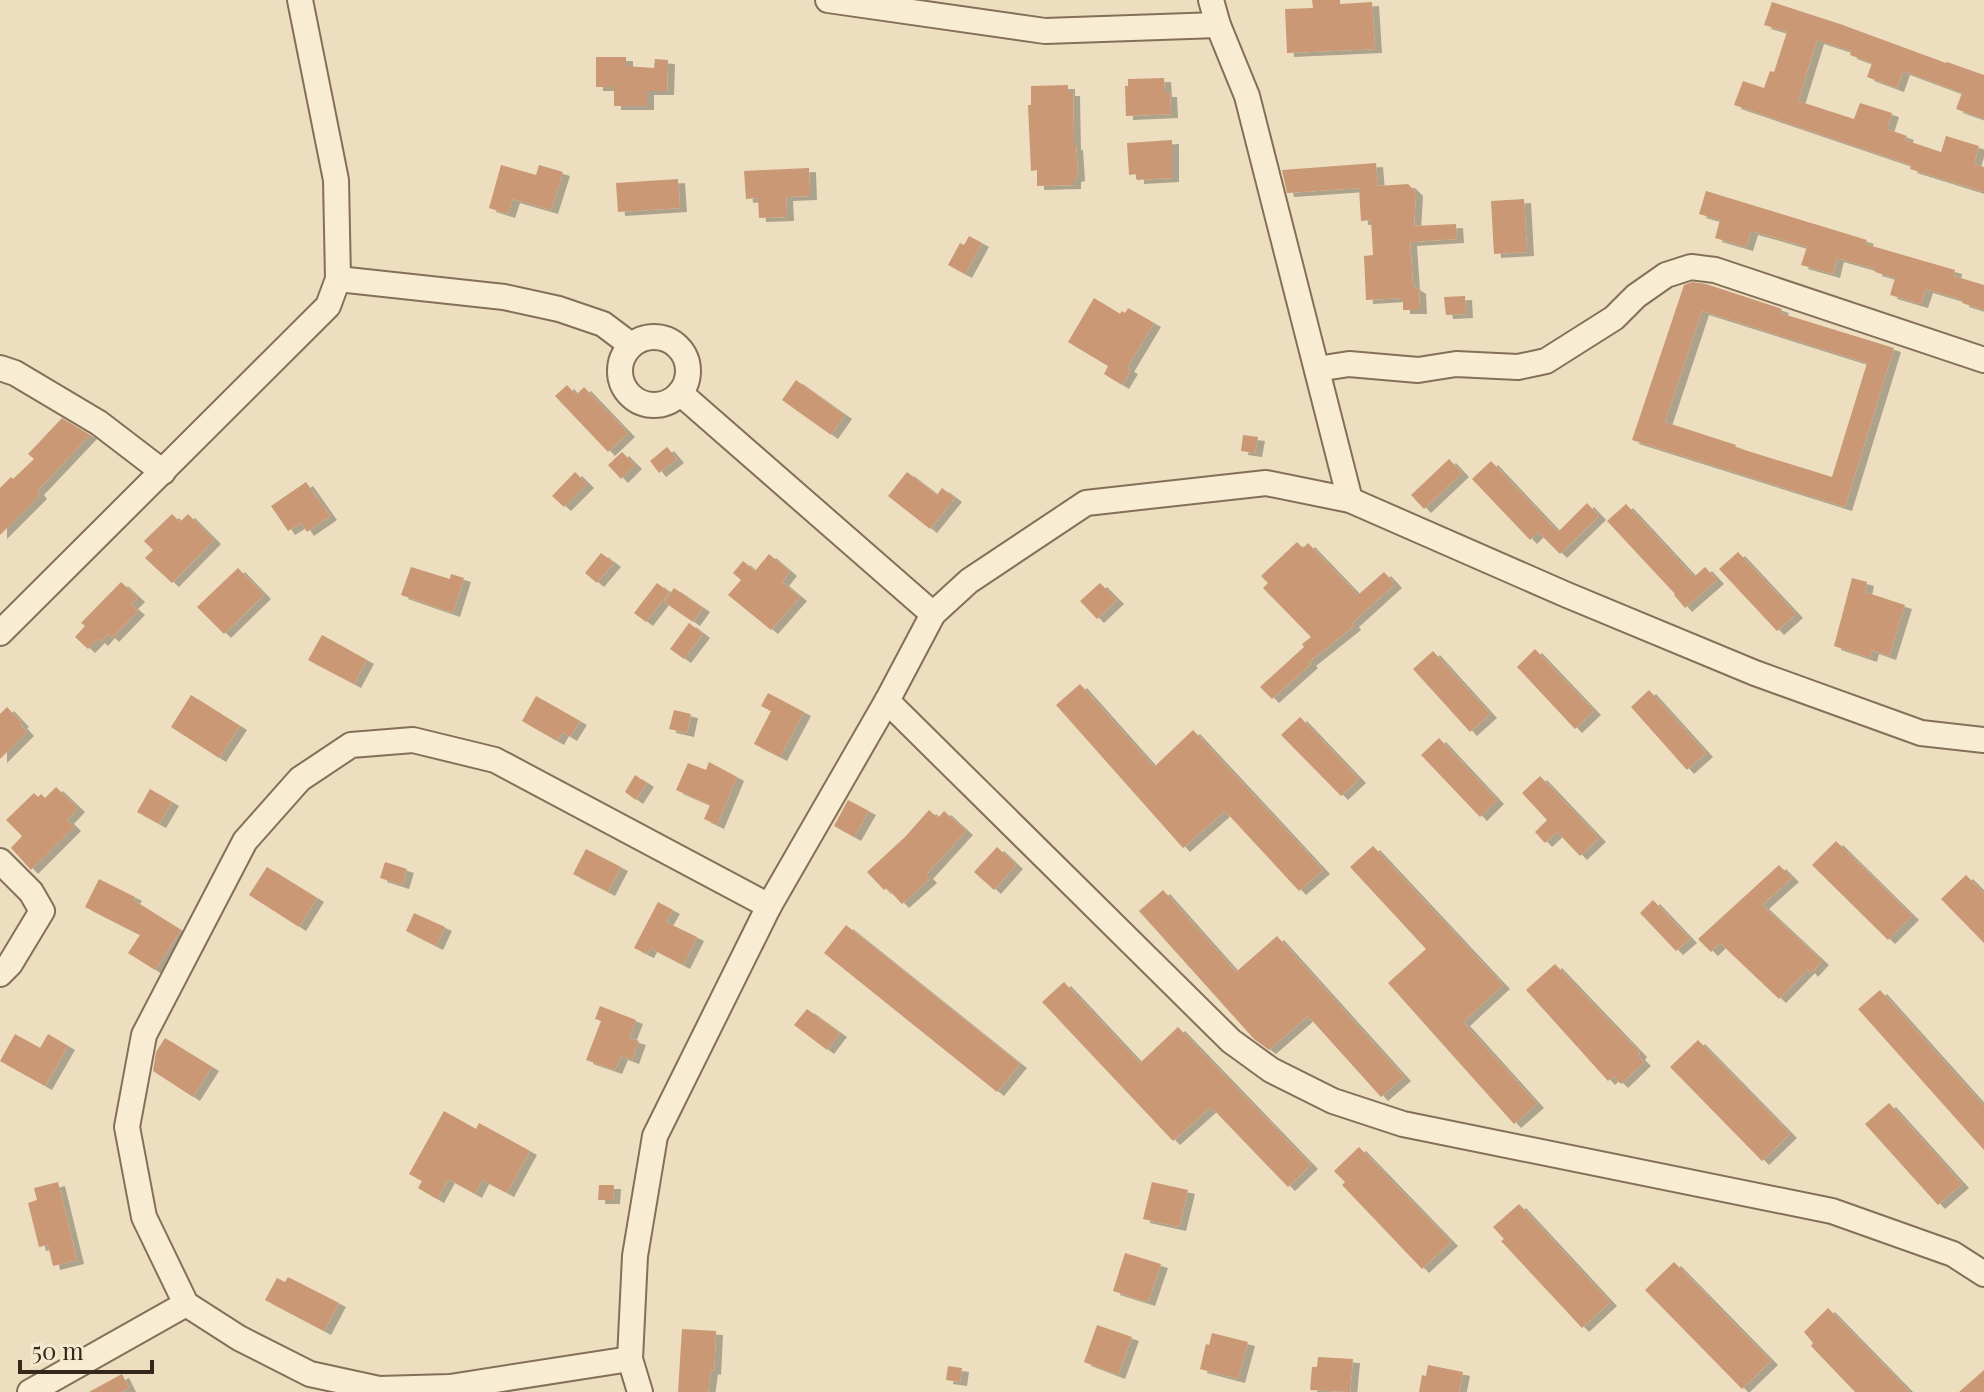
<svg xmlns="http://www.w3.org/2000/svg" width="1984" height="1392" viewBox="0 0 1984 1392" font-family="'Playfair Display',serif">
<defs>
<filter id="shadow"><feDropShadow dx="7" dy="4" stdDeviation="0" flood-color="#0004"/></filter>
</defs>
<rect width="100%" height="100%" fill="#ecdebf"/>
<!-- building -->
<g fill="#ca9875" fill-rule="evenodd" filter="url(#shadow)">
<path d="M1312,0h28v4l32,-2 3,47 -88,4 -2,-44 28,-1z"/>
<path d="M1772,2l68,22 106,39 1,-1 37,13v44l-28,-10 6,-16 -59,-22 -6,17 -30,-11 5,-14 -22,-8 1,-4 -34,-11 -19,61 56,18 6,-16 32,10 -5,16 20,7 -2,4 36,12 5,-16 33,10 -5,18 10,3v25l-74,-23 1,-4 -177,-60 9,-24 21,7 6,-17 4,1 13,-40 -23,-7z"/>
<path d="M596,57h30v9l28,2 1,-9 13,1 -1,31h-20v15h-33v-19h-18z"/>
<path d="M1164,78l1,15h5l1,21 -45,2 -1,-30h3v-7z"/>
<path d="M1068,85v7h5l1,54h2l2,31 -4,1v7l-37,1v-16l-6,1 -3,-66h3v-19z"/>
<path d="M1172,140v38l-35,2v-6l-8,1 -2,-32z"/>
<path d="M1376,163l2,23 30,-2 8,8 -2,34 42,-2 1,15 -47,3 3,44 6,4 1,20h-17v-10h-3l-1,-2 -33,2 -2,-44 9,-1 -2,-35 -10,1 -2,-33 -72,5 -4,-18 -1,-5z"/>
<path d="M501,165l35,10 3,-10 24,7 -12,38 -38,-11 -5,15 -19,-6z"/>
<path d="M809,168l1,28 -24,1 1,20 -28,1 -1,-20 -12,1 -2,-28z"/>
<path d="M678,179l2,29 -62,4 -2,-29z"/>
<path d="M1706,191l161,49 -2,4 90,26 -1,6 30,9v25l-22,-7 1,-3 -37,-11 -5,15 -31,-9 5,-17 -20,-6v-3l-38,-11 -4,16 -32,-9 6,-18 -34,-10 -22,-6 -5,16 -31,-9 5,-18 -21,-6z"/>
<path d="M1524,199l3,53 -33,2 -3,-53z"/>
<path d="M969,236l13,7 -17,31 -17,-9 12,-22 4,2z"/>
<path d="M1692,282l14,2 76,25 -2,4 114,35 -49,159 -213,-67 52,-155zM1702,311l165,52 -35,114 -97,-30 1,-2 -71,-23z"/>
<path d="M1465,296l1,18 -20,1 -2,-18z"/>
<path d="M1094,298l26,16 2,-3 3,2 3,-5 26,15 -27,45 4,2 -9,15 -18,-11 4,-8 -40,-24z"/>
<path d="M796,380l49,35 -14,20 -49,-35z"/>
<path d="M567,385l9,10 8,-8 44,46 -20,19 -53,-56z"/>
<path d="M62,418l28,17 -53,56 3,4 -40,40v-47l11,-11 2,2 21,-20 -6,-5z"/>
<path d="M1243,435l15,2 -3,16 -14,-2z"/>
<path d="M667,447l10,12 -18,14 -9,-12z"/>
<path d="M622,452l13,13 -14,14 -13,-14z"/>
<path d="M1449,459l13,14 -38,36 -13,-14z"/>
<path d="M1491,461l67,71 29,-29 12,13 -39,38 -22,-22 -8,8 -58,-61z"/>
<path d="M575,472l12,12 -23,23 -12,-11z"/>
<path d="M907,472l30,23 5,-7 13,10 -25,31 -42,-33z"/>
<path d="M306,482l24,34 -23,16 -6,-9 -13,8 -17,-25z"/>
<path d="M1626,504l68,73 11,-10 12,13 -32,28 -11,-13 1,-1 -68,-73z"/>
<path d="M172,514l8,8 8,-8 26,26 -42,43 -27,-25 8,-8 -9,-9z"/>
<path d="M1297,542l6,6 5,-5 50,52 26,-23 11,12 -43,39 2,3 -45,36 2,2 -39,35 -12,-12 44,-40 -2,-3 9,-7 -48,-49 5,-5 -7,-7z"/>
<path d="M1738,552l58,62 -19,17 -58,-62z"/>
<path d="M601,553l13,10 -17,20 -12,-10z"/>
<path d="M769,554l21,18 -8,10 18,15 -29,33 -43,-35 13,-15 -8,-7 10,-12 12,10z"/>
<path d="M411,567l39,12 1,-5 13,4 -11,35 -52,-18z"/>
<path d="M238,568l26,27 -40,39 -27,-27z"/>
<path d="M1852,578l15,4 -2,10 40,13 -16,51 -17,-6 -2,8 -36,-12z"/>
<path d="M121,582l17,16 -7,7 7,6 -26,27 -4,-4 -7,8 -3,-3 -10,10 -13,-12 10,-11 -4,-3z"/>
<path d="M657,583l12,9 -23,30 -12,-9z"/>
<path d="M1100,583l17,17 -20,19 -17,-18z"/>
<path d="M674,588l29,20 -10,14 -29,-20z"/>
<path d="M689,623l14,11 -19,25 -14,-10z"/>
<path d="M322,635l45,25 -13,24 -46,-24z"/>
<path d="M1535,649l59,62 -19,18 -58,-62z"/>
<path d="M1433,651l57,63 -20,18 -57,-63z"/>
<path d="M1080,684l74,83 39,-37 130,140 -24,21 -74,-80 -42,37 -127,-143z"/>
<path d="M1649,690l57,63 -19,17 -56,-63z"/>
<path d="M768,693l36,19 -24,45 -26,-13 17,-33 -10,-5z"/>
<path d="M191,695l49,31 -21,32 -48,-31z"/>
<path d="M536,696l44,25 -10,16 -8,-5 -5,9 -35,-20z"/>
<path d="M7,707l15,16 -2,1 7,8 -27,27v-45z"/>
<path d="M674,710l17,4 -4,19 -18,-4z"/>
<path d="M1300,717l59,62 -18,17 -60,-61z"/>
<path d="M1439,738l58,62 -17,17 -59,-62z"/>
<path d="M709,762l28,15 -20,48 -13,-6 6,-14 -34,-15 12,-27 18,7z"/>
<path d="M635,775l12,8 -11,17 -11,-8z"/>
<path d="M1540,776l59,62 -19,18 -23,-24 -12,11 -10,-11 12,-12 -25,-27z"/>
<path d="M56,787l22,21 -11,12 7,7 -43,43 -20,-22 11,-12 -16,-16 28,-27 4,4 3,-3 4,4z"/>
<path d="M150,789l22,13 -13,22 -22,-12z"/>
<path d="M848,800l21,11 -15,26 -20,-11z"/>
<path d="M929,810l9,8 6,-7 22,20 -40,44 4,4 -28,25 -15,-16 -3,2 -17,-18 38,-35z"/>
<path d="M1836,841l76,75 -24,24 -76,-75z"/>
<path d="M1373,846l130,139 -40,37 74,82 -23,20 -126,-141 38,-34 -76,-82z"/>
<path d="M997,847l19,18 -22,25 -20,-18z"/>
<path d="M586,849l35,18 -13,25 -35,-18z"/>
<path d="M385,862l22,7 -5,16 -22,-7z"/>
<path d="M1779,865l13,13 -30,27 60,56 -11,12 -3,-4 -29,30 -59,-56 -9,9 -13,-13z"/>
<path d="M267,867l50,31 -18,29 -50,-32z"/>
<path d="M1966,875l18,18v50l-43,-44z"/>
<path d="M99,879l36,18 -2,3 48,30 -26,40 -27,-17 12,-18 -55,-28z"/>
<path d="M1163,890l73,82 41,-36 127,141 -23,20 -73,-81 -39,34 -15,-11 -115,-128z"/>
<path d="M1653,900l37,39 -14,12 -36,-38z"/>
<path d="M658,902l15,8 -7,12 31,15 -14,28 -33,-17 -3,6 -13,-6z"/>
<path d="M414,913l31,14 -9,19 -30,-15z"/>
<path d="M846,925l174,139 -23,28 -173,-139z"/>
<path d="M1555,964l85,89 -2,3 6,6 -23,22 -8,-8 -5,5 -82,-91z"/>
<path d="M1064,982l76,81 38,-36 133,138 -23,22 -77,-80 -38,34 -131,-139z"/>
<path d="M1880,990l104,116v44l-126,-141z"/>
<path d="M600,1006l36,14 -7,18 10,3 -7,19 -11,-4 -6,14 -29,-10 15,-39 -6,-2z"/>
<path d="M807,1009l33,24 -13,17 -33,-25z"/>
<path d="M15,1034l25,14 8,-14 20,12 -23,40 -45,-25z"/>
<path d="M165,1038l47,29 -19,30 -40,-26 3,-19z"/>
<path d="M1698,1040l92,94 -28,27 -92,-94z"/>
<path d="M1889,1103l73,81 -24,21 -73,-81z"/>
<path d="M444,1111l32,18 3,-6 51,28 -23,42 -25,-13 -7,14 -27,-15 -11,20 -19,-11 4,-7 -13,-7z"/>
<path d="M1359,1147l92,95 -29,27 -80,-84 3,-3 -11,-11z"/>
<path d="M58,1182l19,78 -24,6 -5,-21 -9,2 -11,-44 9,-3 -3,-12z"/>
<path d="M1152,1182l36,8 -9,37 -36,-8z"/>
<path d="M599,1185h15l-1,15h-15z"/>
<path d="M1519,1204l91,98 -28,26 -81,-87 3,-2 -11,-12z"/>
<path d="M1125,1253l36,11 -13,38 -35,-11z"/>
<path d="M1674,1262l97,99 -29,28 -97,-99z"/>
<path d="M288,1277l51,26 -15,28 -59,-31 12,-22 8,4z"/>
<path d="M1828,1308l82,84h-55l-44,-46 2,-3 -9,-11z"/>
<path d="M1097,1325l35,12 -14,38 -34,-13z"/>
<path d="M682,1329l34,2 -2,40 -3,-1 -3,22h-30z"/>
<path d="M1212,1333l36,9 -10,37 -38,-10 6,-25 3,1z"/>
<path d="M1318,1357l35,2 -3,33 -40,-2 2,-23h5z"/>
<path d="M1428,1365l35,7 -4,20h-40l3,-17 4,1z"/>
<path d="M948,1366l14,2 -2,14 -14,-2z"/>
<path d="M1984,1370v22h-25z"/>
<path d="M122,1374l7,14 -7,4h-33z"/>
</g>
<g fill="none" stroke-linecap="round" stroke-linejoin="round">
<defs>
<g id="minor">
<path d="M828,0l217,31 173,-6"/>
<path d="M1211,0l7,25 29,71 103,404"/>
<path d="M338,279l166,18 55,12 44,15 28,21"/>
<circle cx="654" cy="371" r="34"/>
<path d="M0,368l15,5 84,50 64,49"/>
<path d="M1317,369l32,-5 69,6 38,-6 62,3 28,-6 68,-43 22,-22 30,-21 25,-8 24,3 269,90"/>
<path d="M680,393l253,221"/>
<path d="M0,633l328,-327 10,-27 -2,-99 -36,-180"/>
<path d="M887,701l344,340 40,29 62,31 70,23 429,87 121,43 31,20"/>
<path d="M0,861l31,31 11,19 -32,53 -10,10"/>
<path d="M630,1359l-180,28 -71,2 -69,-15 -71,-36 -53,-34 -42,-87 -17,-90 17,-92 101,-194 55,-62 51,-34 62,-5 82,20 274,146"/>
<path d="M30,1392l156,-88"/>
<path d="M640,1392l-10,-33 5,-103 20,-120 114,-230 118,-205 46,-87 36,-33 117,-78 180,-20 84,17 217,95 188,78 166,60 63,7"/>
</g>
</defs>
<!-- minor casing -->
<use href="#minor" stroke="#846f58" stroke-width="28"/>
<!-- minor -->
<use href="#minor" stroke="#f8ecd2" stroke-width="24"/>
</g>
<!-- scale -->
<path d="M20 1360v12h132v-12" fill="none" stroke="#34281c" stroke-width="4"/>
<text x="32" y="1360" font-size="24" fill="#34281c" stroke="#f4e9ce" stroke-width="6" paint-order="stroke">50 m</text>
</svg>
